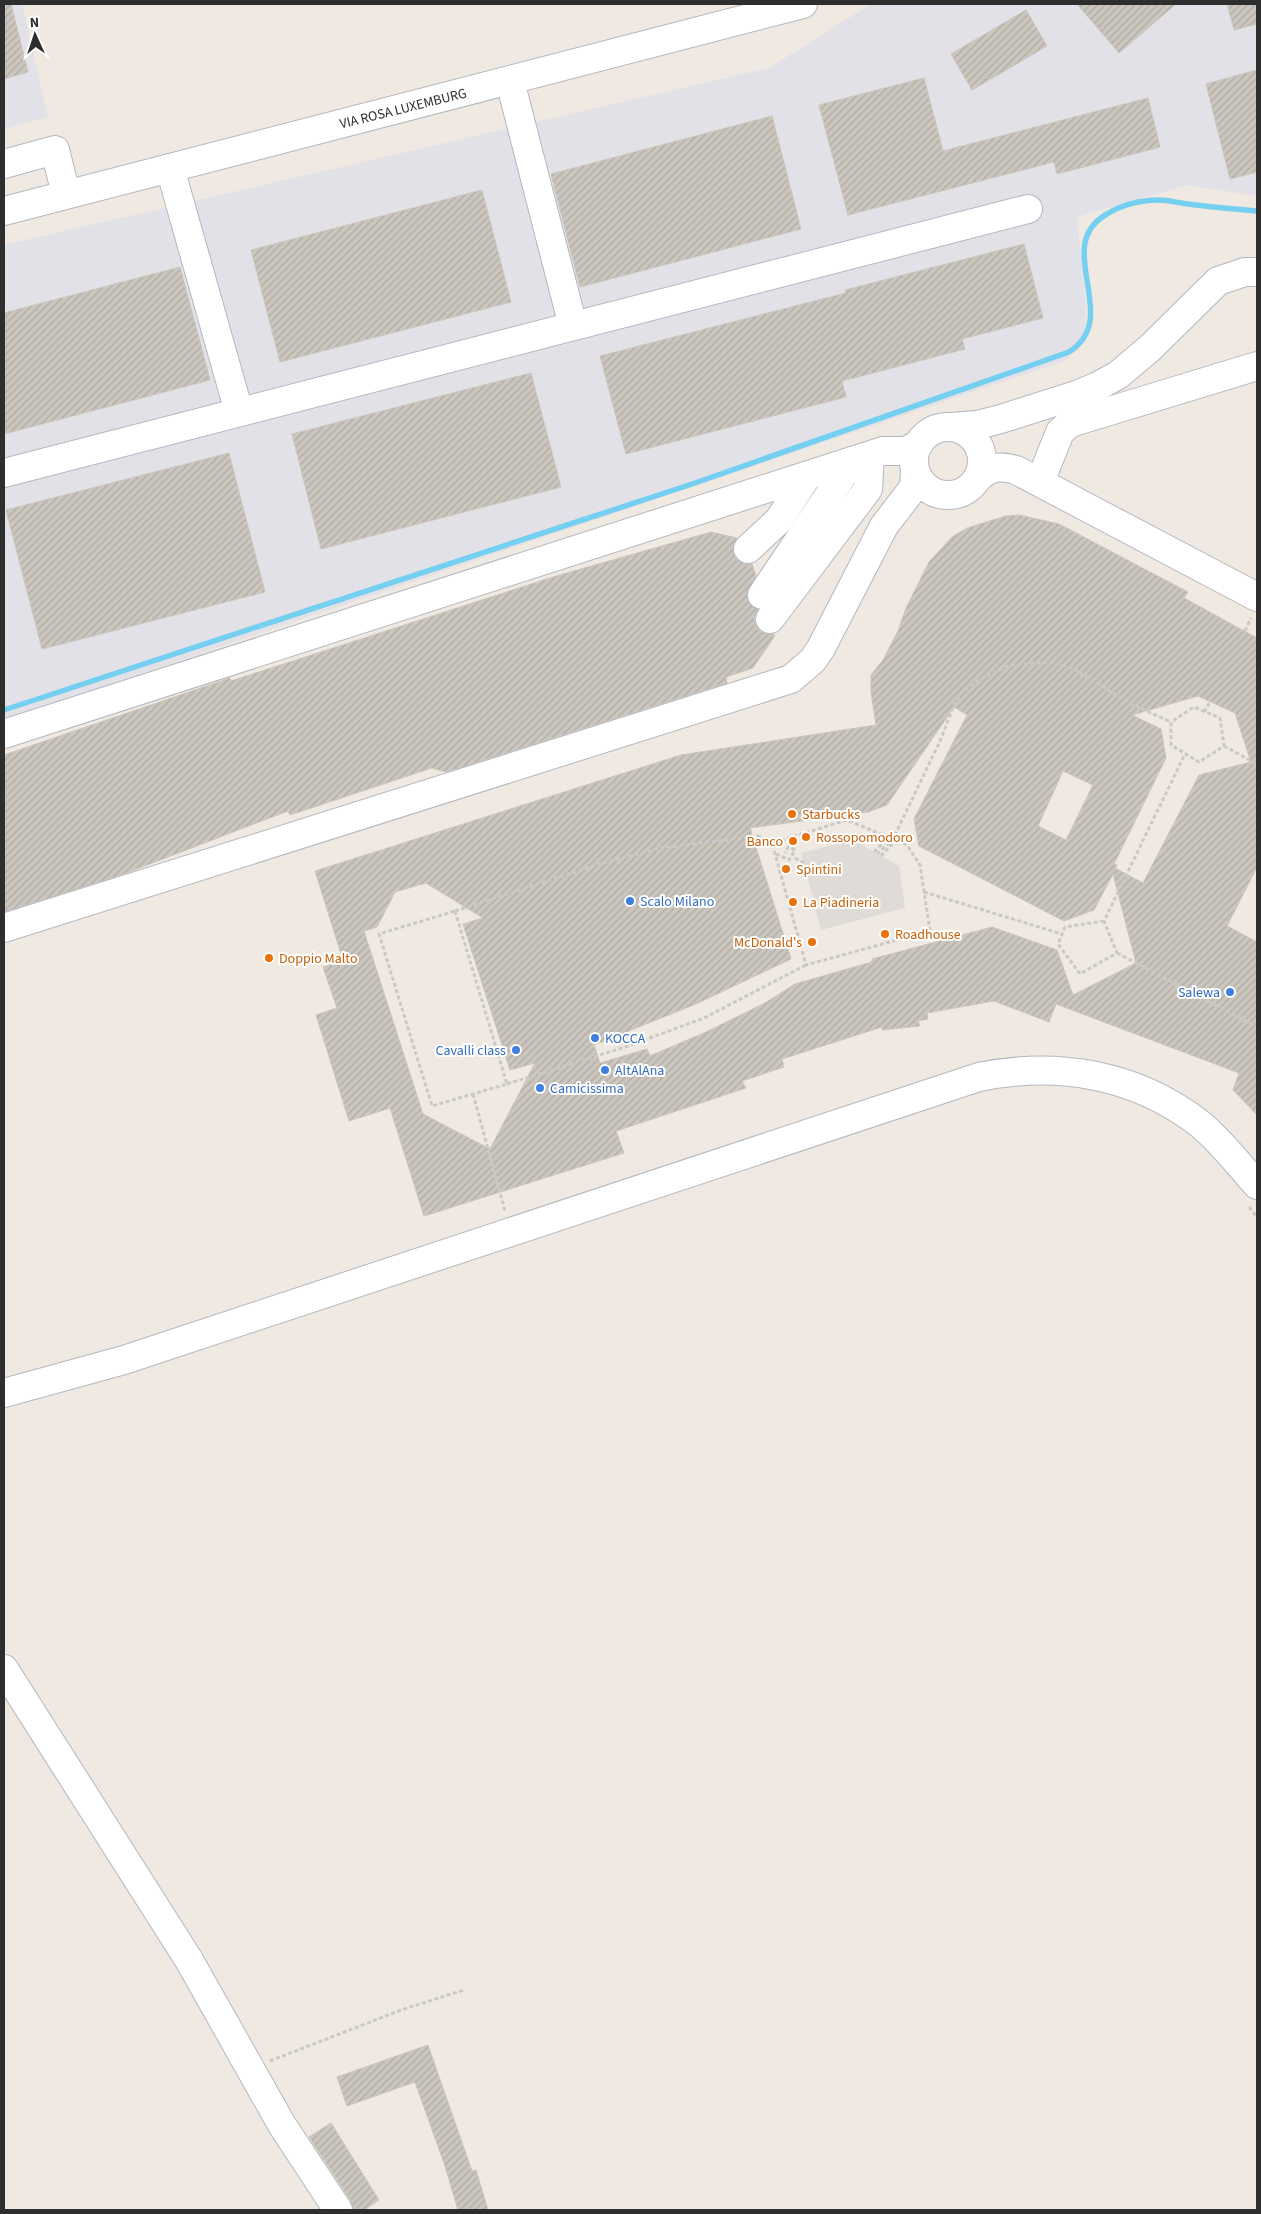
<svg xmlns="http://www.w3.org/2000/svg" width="1261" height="2214" viewBox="0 0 1261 2214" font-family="'Source Sans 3',sans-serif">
<defs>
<pattern id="building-hatch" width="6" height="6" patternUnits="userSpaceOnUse" patternTransform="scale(1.25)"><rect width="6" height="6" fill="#cbc7bf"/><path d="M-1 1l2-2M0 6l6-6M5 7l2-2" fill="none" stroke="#afaba4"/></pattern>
</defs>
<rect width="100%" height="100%" fill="#efe9e1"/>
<!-- industrial -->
<g fill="#e3e1e8">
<path d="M4,4h18l26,113 -44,12z"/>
<path d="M871,4h386v192l-70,-11 -110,32 9,89 -1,33 -18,21 -1063,360v-475l765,-177z"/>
</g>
<!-- plaza -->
<path fill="#dfdcd8" d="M853,840l46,26 6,42 -84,22 -20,-77z"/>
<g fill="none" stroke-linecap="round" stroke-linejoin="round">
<!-- stream -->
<path stroke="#75cff0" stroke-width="5.5" d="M4,710l688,-226 377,-132c55,-35 -19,-106 38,-138 14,-9 34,-14 51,-14 10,0 21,3 30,4 23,3 46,5 69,7"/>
</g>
<!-- building -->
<g fill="url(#building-hatch)" stroke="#cbc5ba" fill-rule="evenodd">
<path d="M4,4h7l17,68 -24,7z"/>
<path d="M1077,4h99l-57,49z"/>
<path d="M1227,4h30v20l-23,6z"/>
<path d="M1026,10l21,36 -75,44 -21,-36z"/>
<path d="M1257,70v102l-27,7 -24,-95z"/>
<path d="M924,78l19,73 205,-53 12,49 -103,27 -3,-12 -206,53 -29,-110z"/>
<path d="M772,116l29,113 -221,58 -29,-113z"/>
<path d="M482,190l29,112 -231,60 -29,-112z"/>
<path d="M1024,244l19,74 -81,21 3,10 -123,32 4,16 -220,57 -26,-98 246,-63 -1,-3z"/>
<path d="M180,267l30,113 -206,54v-121z"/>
<path d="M531,373l30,114 -240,62 -29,-115z"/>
<path d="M229,453l36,139 -223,57 -36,-139z"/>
<path d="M1019,515l40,9 129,68 -4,6 73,40v229l-30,59 30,16v173l-24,-25 6,-17 -183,-69 -7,18 -55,-21 -67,12 1,6 -10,2 2,5 -38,4v-3l-100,32 2,8 -42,14 4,7 -130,43 8,22 -200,63 -34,-108 -41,13 -33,-106 21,-7 -14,-41 20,-7 -28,-89 366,-116 195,-30 -5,-32v-18l12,-15 15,-29 8,-23 23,-46 23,-25 15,-9 39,-12zM1198,696l37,17 16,49 -52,13 -56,108 -28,-15 2,-3 -3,-1 52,-106 -5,-29 -29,-14zM954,707l13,8 -53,104 5,27 145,75 30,-11 19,-36 23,89 -63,32 -16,-45 -65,-23 -120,32v3l-77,22 -30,19 -59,29 -56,24 -3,-7 -47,14 -6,-18 102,-41 95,-45 -41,-131 118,-16 19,-7zM1063,771l30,14 -27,55 -28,-14zM426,883l57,35 -20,6 47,146 25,-7 -45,86 -67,-35 -59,-183 13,-4 18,-35z"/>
<path d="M711,532l26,6 -4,7v7l3,7 8,5h8l4,12 -9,17 1,8 10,9 -4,8 2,8 5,6 7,2h6v3l-21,31 -27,9 1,6 -281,89 -14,-4 -142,47 -2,-4 -167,64 -117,37v-157l226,-77 1,3 322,-104z"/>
<path d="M428,2045l44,126 4,-1 12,40h-30l-14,-47 -29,-81 -68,24 -10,-29z"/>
<path d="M331,2123l48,77 -15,10h-11l-2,-9 -42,-64z"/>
</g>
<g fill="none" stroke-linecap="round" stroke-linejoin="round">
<defs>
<g id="minor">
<path d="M510,81l63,245"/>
<path d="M4,164l51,-14 11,44"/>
<path d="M170,168l69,244"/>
<path d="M4,211l799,-207"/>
<path d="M952,427l25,-2 24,-6 78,-25 19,-8 20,-11 32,-27 68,-67 27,-9h12"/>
<circle cx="948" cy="461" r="34"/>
<path d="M4,473l1024,-264"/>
<path d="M977,479c12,-12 23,-14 39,-9l241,127"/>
<path d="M1040,482l20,-50 10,-9 187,-57"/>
<path d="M748,549l31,-29 28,-44"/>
<path d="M762,595l90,-134"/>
<path d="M770,619l98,-130 2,-33"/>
<path d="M4,734l879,-283h23l13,-7"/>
<path d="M4,928l787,-249 22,-19 8,-12 63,-122 30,-39 1,-16"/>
<path d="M4,1393l120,-33 855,-283c78,-16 157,-3 221,47 21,17 39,41 57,61"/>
<path d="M4,1669l185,291 93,165 56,85"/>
</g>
</defs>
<!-- minor casing -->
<use href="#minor" stroke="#b4b7c1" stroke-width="30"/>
<!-- path -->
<g stroke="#c9c9c9" stroke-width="3" stroke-dasharray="4 2.5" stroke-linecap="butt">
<path d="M1245,631l6,-13"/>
<path d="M1204,712l6,-10"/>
<path d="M1224,746l33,18"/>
<path d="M874,852l15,-15"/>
<path d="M776,854l13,6 6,-10 -7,-3 -3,6"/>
<path d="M877,854l16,-15 48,-100 14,-37 6,-9 15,-12 23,-11 13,-5 40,-3 20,6 61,37 38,17v23l28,17 25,-16 -4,-28 -26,-11 -23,15"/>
<path d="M881,856l15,-16"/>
<path d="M795,858l9,5"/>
<path d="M924,892l138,42"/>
<path d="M455,911l141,-46 65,-17 97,-12 14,7 75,-23 60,25 13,20 10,66 -124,34 -34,-122"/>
<path d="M455,911l52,173 -75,22 -53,-172z"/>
<path d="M1104,921l-39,6 -7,17 22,30 37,-21 -13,-32 81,-167"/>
<path d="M1117,953l140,74"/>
<path d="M507,1084l121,-38 76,-28 102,-53"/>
<path d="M473,1094l32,117"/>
<path d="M1249,1207l8,10"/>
<path d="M270,2061l131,-51 63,-20"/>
</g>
<!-- minor -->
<use href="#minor" stroke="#fff" stroke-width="28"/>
</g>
<!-- markers -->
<g fill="#e8710a" stroke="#fff" stroke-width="2">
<circle cx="792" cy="814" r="5"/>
<circle cx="806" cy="837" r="5"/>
<circle cx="793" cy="841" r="5"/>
<circle cx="786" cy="869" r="5"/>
<circle cx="793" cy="902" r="5"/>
<circle cx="885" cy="934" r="5"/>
<circle cx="812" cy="942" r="5"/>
<circle cx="269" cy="958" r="5"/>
</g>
<g fill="#3f7fe0" stroke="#fff" stroke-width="2">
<circle cx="630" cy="901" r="5"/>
<circle cx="1230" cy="992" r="5"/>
<circle cx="595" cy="1038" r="5"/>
<circle cx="516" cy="1050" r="5"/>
<circle cx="605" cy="1070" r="5"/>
<circle cx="540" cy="1088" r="5"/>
</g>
<g text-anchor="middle" stroke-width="4" stroke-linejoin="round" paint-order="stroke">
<!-- street labels -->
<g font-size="14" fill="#2e2e2e" stroke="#fff">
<text transform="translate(403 108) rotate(-14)" y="5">VIA ROSA LUXEMBURG</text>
</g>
<!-- food labels -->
<g font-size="14" fill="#c56008" stroke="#fff" text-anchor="start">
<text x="802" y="819">Starbucks</text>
<text x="816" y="842">Rossopomodoro</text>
<text x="783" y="846" text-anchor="end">Banco</text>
<text x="796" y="874">Spintini</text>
<text x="803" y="907">La Piadineria</text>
<text x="895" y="939">Roadhouse</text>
<text x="802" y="947" text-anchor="end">McDonald's</text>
<text x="279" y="963">Doppio Malto</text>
</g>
<!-- shop labels -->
<g font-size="14" fill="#366cbe" stroke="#fff" text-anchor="start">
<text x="640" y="906">Scalo Milano</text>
<text x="1220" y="997" text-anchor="end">Salewa</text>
<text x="605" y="1043">KOCCA</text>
<text x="506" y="1055" text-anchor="end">Cavalli class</text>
<text x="615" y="1075">AltAlAna</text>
<text x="550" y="1093">Camicissima</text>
</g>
</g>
<!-- border -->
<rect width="1261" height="2214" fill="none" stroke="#2e2e2e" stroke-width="10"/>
<!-- north arrow -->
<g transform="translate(35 35) rotate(357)" stroke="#ffffff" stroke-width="4" paint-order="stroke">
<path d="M0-4L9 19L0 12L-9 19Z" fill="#2e2e2e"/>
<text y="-8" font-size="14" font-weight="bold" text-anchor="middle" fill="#2e2e2e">N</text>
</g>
</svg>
